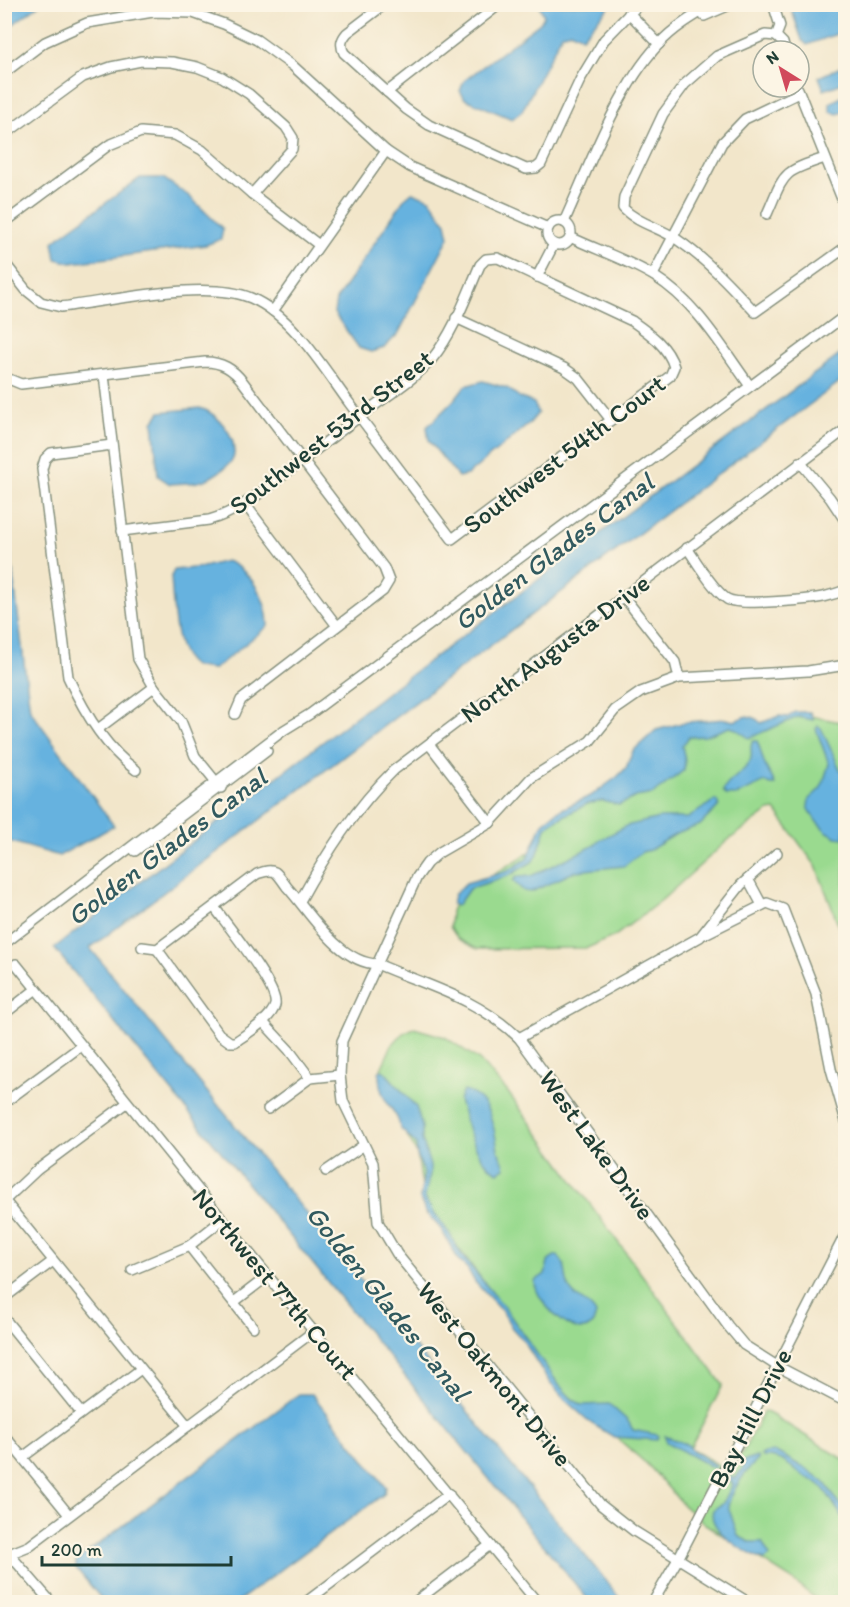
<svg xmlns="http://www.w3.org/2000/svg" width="850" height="1607" viewBox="0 0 850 1607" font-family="Itim,sans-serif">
<rect width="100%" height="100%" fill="#fcf5e5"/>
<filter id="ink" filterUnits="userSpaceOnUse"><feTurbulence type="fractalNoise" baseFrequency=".0167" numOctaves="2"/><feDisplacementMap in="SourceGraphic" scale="12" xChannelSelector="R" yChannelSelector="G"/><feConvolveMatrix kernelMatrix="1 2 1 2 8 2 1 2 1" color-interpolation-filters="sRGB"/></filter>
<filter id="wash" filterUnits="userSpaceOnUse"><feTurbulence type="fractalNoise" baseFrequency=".008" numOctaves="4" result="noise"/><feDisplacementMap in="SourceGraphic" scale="24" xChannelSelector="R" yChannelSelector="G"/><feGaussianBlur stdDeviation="1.35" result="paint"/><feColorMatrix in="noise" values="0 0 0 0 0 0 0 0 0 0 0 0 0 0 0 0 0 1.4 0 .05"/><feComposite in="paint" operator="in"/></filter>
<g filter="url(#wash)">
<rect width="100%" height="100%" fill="#f2e6ca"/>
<!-- green -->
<g fill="#9ada8f" stroke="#5c8c62" stroke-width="1.5">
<path d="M801,714l39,8 5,6v214l-29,-76 -41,-56 -6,1 -42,30 -64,58 -48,37 -28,12 -110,1 -19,-10 -8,-12 1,-16 7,-15 13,-11 18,-8 43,-26 13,-25 58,-31 40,-46 74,-26 40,3z"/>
<path d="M414,1028l31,9 34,23 28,31 216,294 -33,63 42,25 32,-62 8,4 73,45v142h-25l-29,-23 -86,-55 -21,-18 -34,-39 -92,-81 -53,-76 -73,-97 -9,-20 -6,-39 -24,-45 -12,-27v-13l11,-24 11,-12z"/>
</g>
<!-- water -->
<g fill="#66b2df" stroke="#42788a" stroke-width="1.5">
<path d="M5,4h33l1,1 -34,25z"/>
<path d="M539,5h72l-29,32 -12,-6 -8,3 -40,77 -10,8 -47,-20 -5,-8 4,-10 76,-58 4,-7z"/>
<path d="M799,5h46v26l-38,14 -5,-5 -10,-29 3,-5z"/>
<path d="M845,65v17l-21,8 -5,-13z"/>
<path d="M845,95v16l-7,3 -8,-2v-9z"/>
<path d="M140,178h23l26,18 34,33 -2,10 -15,6 -135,18 -15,-4 -3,-17 6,-5z"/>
<path d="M412,192l18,7 16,24 3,14 -51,97 -14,14 -13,4 -12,-4 -25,-35 2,-13 69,-102z"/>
<path d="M845,351v27l-755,570 533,654h-33l-536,-654 339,-260z"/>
<path d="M483,381l24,7 14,10 13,5 4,10 -9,11 -62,51 -9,2 -29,-36 -2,-14 26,-26 12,-15z"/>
<path d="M200,408c17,5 36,27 34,46 0,9 -16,19 -23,23 -10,7 -29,6 -41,7l-12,-8 -5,-54 7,-10z"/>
<path d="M4,502l26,208 84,116 -55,30 -54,-16z"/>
<path d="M226,561c25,9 42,39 42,65l-54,43c-9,-1 -16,0 -23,-5 -18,-14 -18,-65 -20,-87l3,-7 29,-3z"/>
<path d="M795,712h15l3,8 -15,-3 -49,21 -13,-9 -6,-2 -25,9 -16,1 -7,9 3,14 -1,10 -31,24 -17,3 -17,8 -17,-4 -15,3 -35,18 -6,6 -9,28 -5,6 -22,13 -41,14 -12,17 -5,-2 2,-9 12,-12 42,-12 19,-12 16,-36 15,-12 34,-16 25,-18 9,-9 7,-17 23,-21 31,-8 39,-3 8,2 13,-5 8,2 6,5 18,-7 9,1z"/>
<path d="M818,726l3,2 24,52v58l-9,-1 -10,-6 -10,-10 -8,-14 1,-8 11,-10 3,-6 6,-19 -13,-35z"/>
<path d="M753,741h4c5,10 5,21 11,30 3,6 6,8 7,14h-4l-6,-3 -28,13h-11l-3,-4c5,-12 22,-18 27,-30 4,-7 -2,-13 3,-20z"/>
<path d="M715,800l4,3v3l-19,19 -24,9 -26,16 -8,2 -18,14 -48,5 -45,21 -7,-1 -11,-10 3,-4 15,-1 62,-30 5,-5 28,-15 33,-8h29z"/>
<path d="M381,1070l3,1 32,36 6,19v13l8,27v8l-5,23 2,6 22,30 14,24 42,51 54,77 13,14 10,6 27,-1 19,17 5,9 25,5 -1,5 -43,-3 -22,-13 -27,-24 -15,-17 -27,-43 -11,-12 -9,-16 -28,-30 -8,-14 -8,-7 -18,-32 -16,-18 -5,-12 4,-26 -7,-18 -1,-11 -16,-16c-1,-13 -10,-19 -16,-31 -4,-8 -5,-16 -5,-25z"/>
<path d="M463,1091c28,4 31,38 35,59 2,7 6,11 7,18l-7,4c-23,-10 -32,-51 -39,-72z"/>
<path d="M554,1256h4c11,9 5,24 13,35 7,10 19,11 25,23 -8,41 -63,-12 -61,-33l10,-7 3,-12z"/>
<path d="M299,1394h13l74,93 -2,7 -147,108h-133l-28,-34v-7z"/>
<path d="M665,1436l23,9 4,5 24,16 -2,2 -4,-2 -44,-24z"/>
<path d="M776,1452l32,18 17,13 20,29v7c-10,-10 -15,-24 -25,-34 -6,-5 -15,-7 -21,-12 -12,-10 -20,-17 -37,-16l-1,-2 4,-2z"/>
<path d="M757,1457l1,3c-13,11 -26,30 -30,46l10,30 11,6h13l8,14 -5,4c-16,-4 -59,-30 -52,-50l10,-7 10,-19 -5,-6 1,-2 6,3 8,-11 1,-7z"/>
</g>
</g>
<g filter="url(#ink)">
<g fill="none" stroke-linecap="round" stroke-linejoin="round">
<defs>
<g id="minor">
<path d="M385,4l-38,29c-6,7 -7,12 -3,20l62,56 23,16 97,44 10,-1 5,-4 40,-86 23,-38 35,-36"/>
<path d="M773,4l7,22 -4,10"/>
<path d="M629,13l30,31"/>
<path d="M704,16l28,-12"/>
<path d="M776,36l-11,-1 -48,21 -32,28 -22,30 -39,83 -1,11c14,15 35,19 52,30 31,21 55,47 80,74l91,-65"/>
<path d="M776,36l7,7 2,8"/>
<path d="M4,73l41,-31 42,-19 66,-11 40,1 31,11 33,16 36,26 93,85 24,16 138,61"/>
<path d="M798,89l48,120"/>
<path d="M387,92l113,-88"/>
<path d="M4,135l79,-58 28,-10 30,-6 31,1 25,5 25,10 27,17 37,33 7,11 -1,11 -40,45"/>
<path d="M767,214c18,-41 14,-42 58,-56"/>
<circle cx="559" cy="233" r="12"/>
<path d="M564,222c25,-55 53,-133 94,-177 15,-17 37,-30 56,-41"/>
<path d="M4,223l105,-78 32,-13 34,3 27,15 50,44 67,51"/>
<path d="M570,237c27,13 58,23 84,39 43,27 67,70 96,110"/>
<path d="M4,262l22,28 15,12 20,5c49,-6 147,-28 190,-9 42,18 73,71 99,106 34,45 68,90 102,135l218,-163 4,-9c-6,-21 -25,-34 -42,-46l-134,-63 -12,1 -6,6c-14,32 -26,67 -48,94 -17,20 -44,36 -65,52 -24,18 -49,37 -73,56 -27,20 -52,44 -85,53l-87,11"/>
<path d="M653,275l69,-132 23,-24 54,-26"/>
<path d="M537,277l17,-33"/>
<path d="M273,311l113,-160"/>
<path d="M456,318l108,50 14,10 33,42"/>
<path d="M104,375l34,284 16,28 27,34 14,35 26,32"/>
<path d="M4,377l17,7 184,-22c17,0 28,7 38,20l141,186 5,13 -6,10 -142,109 -6,14"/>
<path d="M112,445l-61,8 -6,6 -3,10 26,208c16,35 37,71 68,93"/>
<path d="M800,462l30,36 16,24"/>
<path d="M245,504l92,122"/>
<path d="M687,548c10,14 26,42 40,51 12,7 80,1 96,-2 8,-2 15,-4 23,-7"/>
<path d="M624,597l51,65 4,16"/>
<path d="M98,729l56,-42"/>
<path d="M429,744l61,79"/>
<path d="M135,851l132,-100"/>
<path d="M748,879l14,26"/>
<path d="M300,901c26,-47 55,-93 94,-131l452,-341"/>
<path d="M705,934l62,-31 16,6 33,85 15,75 15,52"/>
<path d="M4,944l280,-214 26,-16 536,-399"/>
<path d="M142,947l15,2 100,-75c6,-2 12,-5 18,-2 4,3 9,11 12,15 23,25 52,76 90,77 53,23 98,33 142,74l209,288 16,19 33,21 69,36"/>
<path d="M157,949l62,85 11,8h5c11,-8 37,-23 40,-37 4,-17 -48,-80 -60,-97"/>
<path d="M16,964l252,312 269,326"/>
<path d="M4,1014l31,-24"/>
<path d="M262,1021l27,29 21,28"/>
<path d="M519,1038l181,-101 41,-52 36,-32"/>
<path d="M4,1103l77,-57"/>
<path d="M268,1109l42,-31 30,-3"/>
<path d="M326,1171l38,-26"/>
<path d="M4,1200l184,226"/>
<path d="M4,1201l33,-31 90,-67"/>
<path d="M189,1246l64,81"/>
<path d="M132,1270l57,-24 33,-26"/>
<path d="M4,1298l49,-37"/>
<path d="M234,1302l34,-26"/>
<path d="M4,1318l77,95"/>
<path d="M4,1435l65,80"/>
<path d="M23,1457l118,-88"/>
<path d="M4,1548l47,54"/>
<path d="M4,1556l25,-10 285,-215"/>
<path d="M306,1602l143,-108"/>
<path d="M415,1602l75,-57"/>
<path d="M653,1602l25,-43 168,-326"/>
<path d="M748,1602l-114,-71 -33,-26 -204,-251 -19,-32 -5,-59 -30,-62 -3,-26 2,-34 75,-164 10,-14 13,-11 50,-29 41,-45 59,-37 25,-31 26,-18 38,-14 129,-7 38,-6"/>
</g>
</defs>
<!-- minor casing -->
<use href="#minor" stroke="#88927f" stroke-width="12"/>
<!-- minor -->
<use href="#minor" stroke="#fff" stroke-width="9"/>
</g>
</g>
<g text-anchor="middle" stroke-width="4.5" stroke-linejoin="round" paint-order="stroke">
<!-- street labels -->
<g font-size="26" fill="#1f3d34" stroke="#fcf5e5">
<text transform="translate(331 432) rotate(-38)" y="9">Southwest 53rd Street</text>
<text transform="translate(564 454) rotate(-37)" y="9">Southwest 54th Court</text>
<text transform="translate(555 648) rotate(-37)" y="9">North Augusta Drive</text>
<text transform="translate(597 1145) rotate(54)" y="9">West Lake Drive</text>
<text transform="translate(275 1284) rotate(50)" y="9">Northwest 77th Court</text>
<text transform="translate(495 1374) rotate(51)" y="9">West Oakmont Drive</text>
<text transform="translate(750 1418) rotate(-63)" y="9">Bay Hill Drive</text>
</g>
<!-- water labels -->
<g font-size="27" font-style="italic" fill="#315a5f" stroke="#fcf5e5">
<text transform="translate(554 552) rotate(-37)" y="9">Golden Glades Canal</text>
<text transform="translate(167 847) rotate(-37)" y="9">Golden Glades Canal</text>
<text transform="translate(388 1303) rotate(51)" y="9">Golden Glades Canal</text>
</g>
</g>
<!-- margin -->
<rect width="850" height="1607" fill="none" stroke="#fcf5e5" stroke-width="24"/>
<!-- north arrow -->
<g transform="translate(781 69) rotate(323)"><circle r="28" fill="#fcf5e5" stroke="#a4ab9e" stroke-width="1.5"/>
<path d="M0-4.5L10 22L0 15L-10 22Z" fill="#d1495b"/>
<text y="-9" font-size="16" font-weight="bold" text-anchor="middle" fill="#1f3d34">N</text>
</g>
<!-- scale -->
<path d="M42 1556v9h189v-9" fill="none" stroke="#1f3d34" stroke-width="3"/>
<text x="51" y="1556" font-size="18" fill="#1f3d34" stroke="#fcf5e5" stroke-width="4.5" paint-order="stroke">200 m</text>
</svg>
